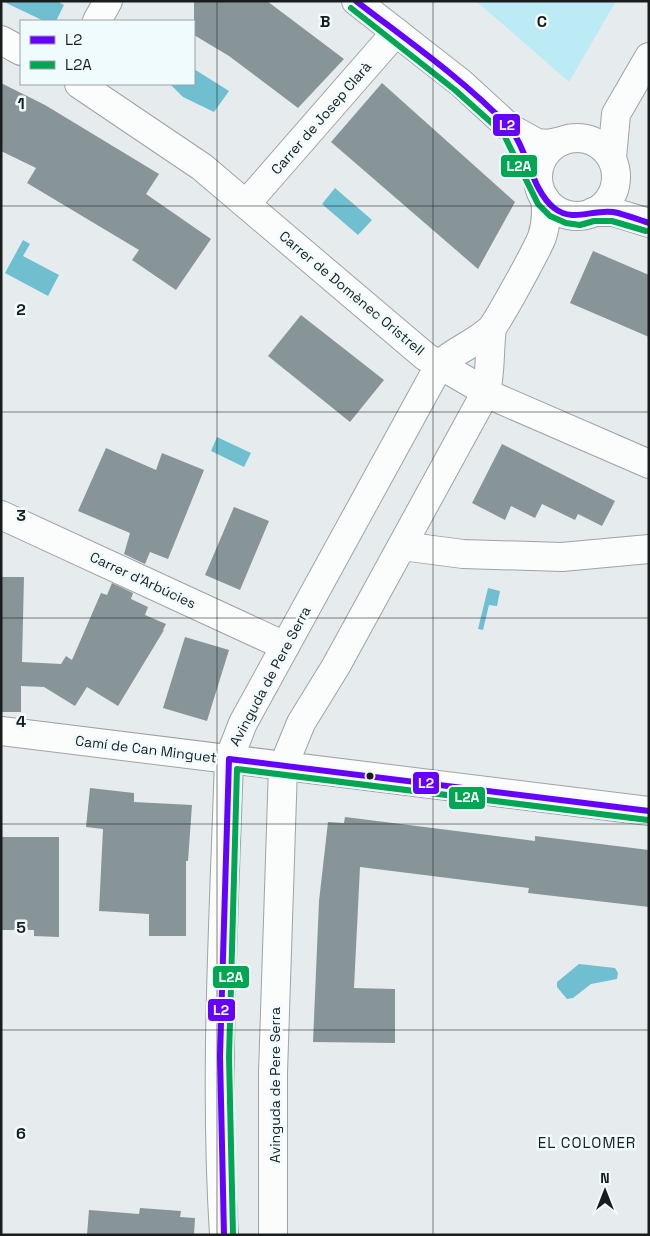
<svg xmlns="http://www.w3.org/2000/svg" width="650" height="1236" viewBox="0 0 650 1236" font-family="'Space Grotesk',sans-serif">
<rect width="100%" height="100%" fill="#e6ecee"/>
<!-- green -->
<path fill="#bceaf5" d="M476,1h140l-47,81z"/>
<!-- water -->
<g fill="#6fbfd1">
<path d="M2,1h55l7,4 -8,16h-12z"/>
<path d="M194,69l35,22 -15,21 -31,-15 -13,-13h24z"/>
<path d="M335,188l37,32 -14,15 -36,-31z"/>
<path d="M23,240l7,4 -7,12 36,19 -11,21 -43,-23z"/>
<path d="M217,437l34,16 -7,14 -33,-16z"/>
<path d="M488,588l12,3 -3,15 -8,-1 -6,25 -5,-1z"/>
<path d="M579,964l36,4 3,5 -1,6 -26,5 -18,14 -6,1 -10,-12v-5z"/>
</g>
<!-- building -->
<g fill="#879598">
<path d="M194,1h73l77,58 -46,49 -69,-52 -35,-21z"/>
<path d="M1,83l44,22 114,69 -13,20 65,45 -35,51 -44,-30 7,-10 -112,-67 9,-15 -35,-17z"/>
<path d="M382,83l133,119 -37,67 -147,-127z"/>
<path d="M593,251l56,24v62l-79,-34z"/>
<path d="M301,315l83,65 -34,42 -82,-66z"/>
<path d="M502,444l113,57 -13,25 -24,-12 -3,6 -33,-16 -7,14 -24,-12 -6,14 -33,-17z"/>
<path d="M106,448l50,22 6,-17 42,17 -36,89 -18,-7 -5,12 -21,-10 6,-21 -52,-22z"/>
<path d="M234,507l35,14 -29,69 -35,-15z"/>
<path d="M1,577h23l-2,85 39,2 5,-8 6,4 29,-67 6,2 5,-12 21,10 -2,6 17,8 -3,8 21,9 -3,6h1l-46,76 -31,-19 -12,19 -31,-19 -23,-1v26h-20z"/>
<path d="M185,637l44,13 -22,71 -44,-13z"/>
<path d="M90,788l44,5v9l58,3 -4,56h-2v75h-37v-22l-50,-3 4,-82 -17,-2z"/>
<path d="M345,817l190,24v-5l114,14v57l-121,-14 1,-5 -169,-21 -6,121 41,1v54l-82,-1 6,-141 9,-79 16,1z"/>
<path d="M1,837h58v100l-25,-1v-6h-33z"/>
<path d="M140,1208l41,3 -1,6 15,1 -1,17h-107l2,-25 50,4z"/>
</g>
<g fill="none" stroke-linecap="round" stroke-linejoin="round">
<defs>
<g id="minor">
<path d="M356,1l105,82 49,45 27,15 11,1 14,-3"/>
<path d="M97,21l11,-20"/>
<path d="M1,40l20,11"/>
<path d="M79,84l123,83 224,190 71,41 152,66"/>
<circle cx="577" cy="177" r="39"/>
<path d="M612,158l4,-44 33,-57"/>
<path d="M246,204l150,-172"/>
<path d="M593,212h20l36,11"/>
<path d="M1,515l284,131"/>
<path d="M402,546l61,8 99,3 87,-8"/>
<path d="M1,731l648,80"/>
<path d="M224,1235c-10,-159 0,-317 5,-476l14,-36 197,-359c16,-14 36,-21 51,-35 7,-8 46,-79 51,-92 4,-12 5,-24 3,-38"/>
<path d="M273,1235v-162l10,-306 18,-44 35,-57 150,-274c5,-21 3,-42 6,-64"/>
</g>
</defs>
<!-- minor casing -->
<use href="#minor" stroke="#9ea3a4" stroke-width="30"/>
<!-- minor -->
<use href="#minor" stroke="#fbfcfc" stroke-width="28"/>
<defs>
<g id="bus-1">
<path d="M356,1c52,40 107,78 152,125 19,20 23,64 46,82 19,15 38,1 59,4 11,2 24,7 36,11"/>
<path d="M224,1235l-4,-179 9,-297 420,52"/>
</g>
<g id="bus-2">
<path d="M351,8l104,82 48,43 35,71 12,12 16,7 14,2 14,-4h18l34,10"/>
<path d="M233,1235l-4,-178 8,-288 411,51"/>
</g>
</defs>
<!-- bus-1 casing -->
<use href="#bus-1" stroke="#f0fbfe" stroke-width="10"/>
<!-- bus-2 casing -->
<use href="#bus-2" stroke="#f0fbfe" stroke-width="10"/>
<!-- bus-1 -->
<use href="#bus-1" stroke="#60f" stroke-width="6"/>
<!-- bus-2 -->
<use href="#bus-2" stroke="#00a651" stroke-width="6"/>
</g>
<!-- grid -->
<path fill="none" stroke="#191d1e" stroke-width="1" stroke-opacity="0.55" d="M217,1v1234M433,1v1234M1,206h648M1,412h648M1,618h648M1,824h648M1,1030h648"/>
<!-- markers -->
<circle fill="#191d1e" stroke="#f0fbfe" stroke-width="2" cx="370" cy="776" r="4.5"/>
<g text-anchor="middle" stroke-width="5" stroke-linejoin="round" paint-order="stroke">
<!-- street labels -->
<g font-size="14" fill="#191d1e" stroke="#f0fbfe">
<text transform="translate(321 118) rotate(-49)" y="5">Carrer de Josep Clarà</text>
<text transform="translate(352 293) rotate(40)" y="5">Carrer de Domènec Oristrell</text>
<text transform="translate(143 580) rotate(25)" y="5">Carrer d'Arbúcies</text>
<text transform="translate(270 676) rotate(-62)" y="5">Avinguda de Pere Serra</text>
<text transform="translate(146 749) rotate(7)" y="5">Camí de Can Minguet</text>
<text transform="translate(275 1085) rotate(-90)" y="5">Avinguda de Pere Serra</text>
</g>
<!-- neighbourhood labels -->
<g font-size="15" letter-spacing="1" fill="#191d1e" stroke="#f0fbfe">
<text x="587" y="1148">EL COLOMER</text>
</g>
</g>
<g font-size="16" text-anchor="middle" font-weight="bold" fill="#191d1e" stroke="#f0fbfe" stroke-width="5" stroke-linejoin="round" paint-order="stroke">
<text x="325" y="27">B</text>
<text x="542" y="27">C</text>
<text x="21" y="109">1</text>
<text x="21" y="315">2</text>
<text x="21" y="521">3</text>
<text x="21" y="727">4</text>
<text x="21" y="933">5</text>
<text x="21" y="1139">6</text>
</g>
<g stroke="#f0fbfe" stroke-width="2">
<rect x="492" y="113" width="29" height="24" rx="5" fill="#60f"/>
<rect x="500" y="154" width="38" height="24" rx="5" fill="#00a651"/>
<rect x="412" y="771" width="28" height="24" rx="5" fill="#60f"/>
<rect x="448" y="786" width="38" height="24" rx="5" fill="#00a651"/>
<rect x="212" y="965" width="38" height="24" rx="5" fill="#00a651"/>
<rect x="207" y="998" width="29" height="24" rx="5" fill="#60f"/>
</g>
<g font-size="14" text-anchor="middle" font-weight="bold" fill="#fff">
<text x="507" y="130">L2</text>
<text x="519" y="171">L2A</text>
<text x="426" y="788">L2</text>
<text x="467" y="802">L2A</text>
<text x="231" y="982">L2A</text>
<text x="221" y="1015">L2</text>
</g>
<!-- border -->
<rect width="650" height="1236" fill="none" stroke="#191d1e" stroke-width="5"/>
<!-- legend -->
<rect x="20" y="20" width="175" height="65" fill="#f0fbfe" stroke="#9aa2a4"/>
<rect x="30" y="36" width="25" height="8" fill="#6600ff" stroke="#9aa2a4"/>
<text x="65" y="45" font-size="15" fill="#191d1e">L2</text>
<rect x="30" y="61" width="25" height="8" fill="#00a651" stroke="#9aa2a4"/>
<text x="65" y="70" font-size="15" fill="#191d1e">L2A</text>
<!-- north arrow -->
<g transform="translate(605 1191)" stroke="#f0fbfe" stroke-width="4" paint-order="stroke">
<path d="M0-4L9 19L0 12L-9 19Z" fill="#191d1e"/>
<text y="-8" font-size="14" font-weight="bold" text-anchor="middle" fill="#191d1e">N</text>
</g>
</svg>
